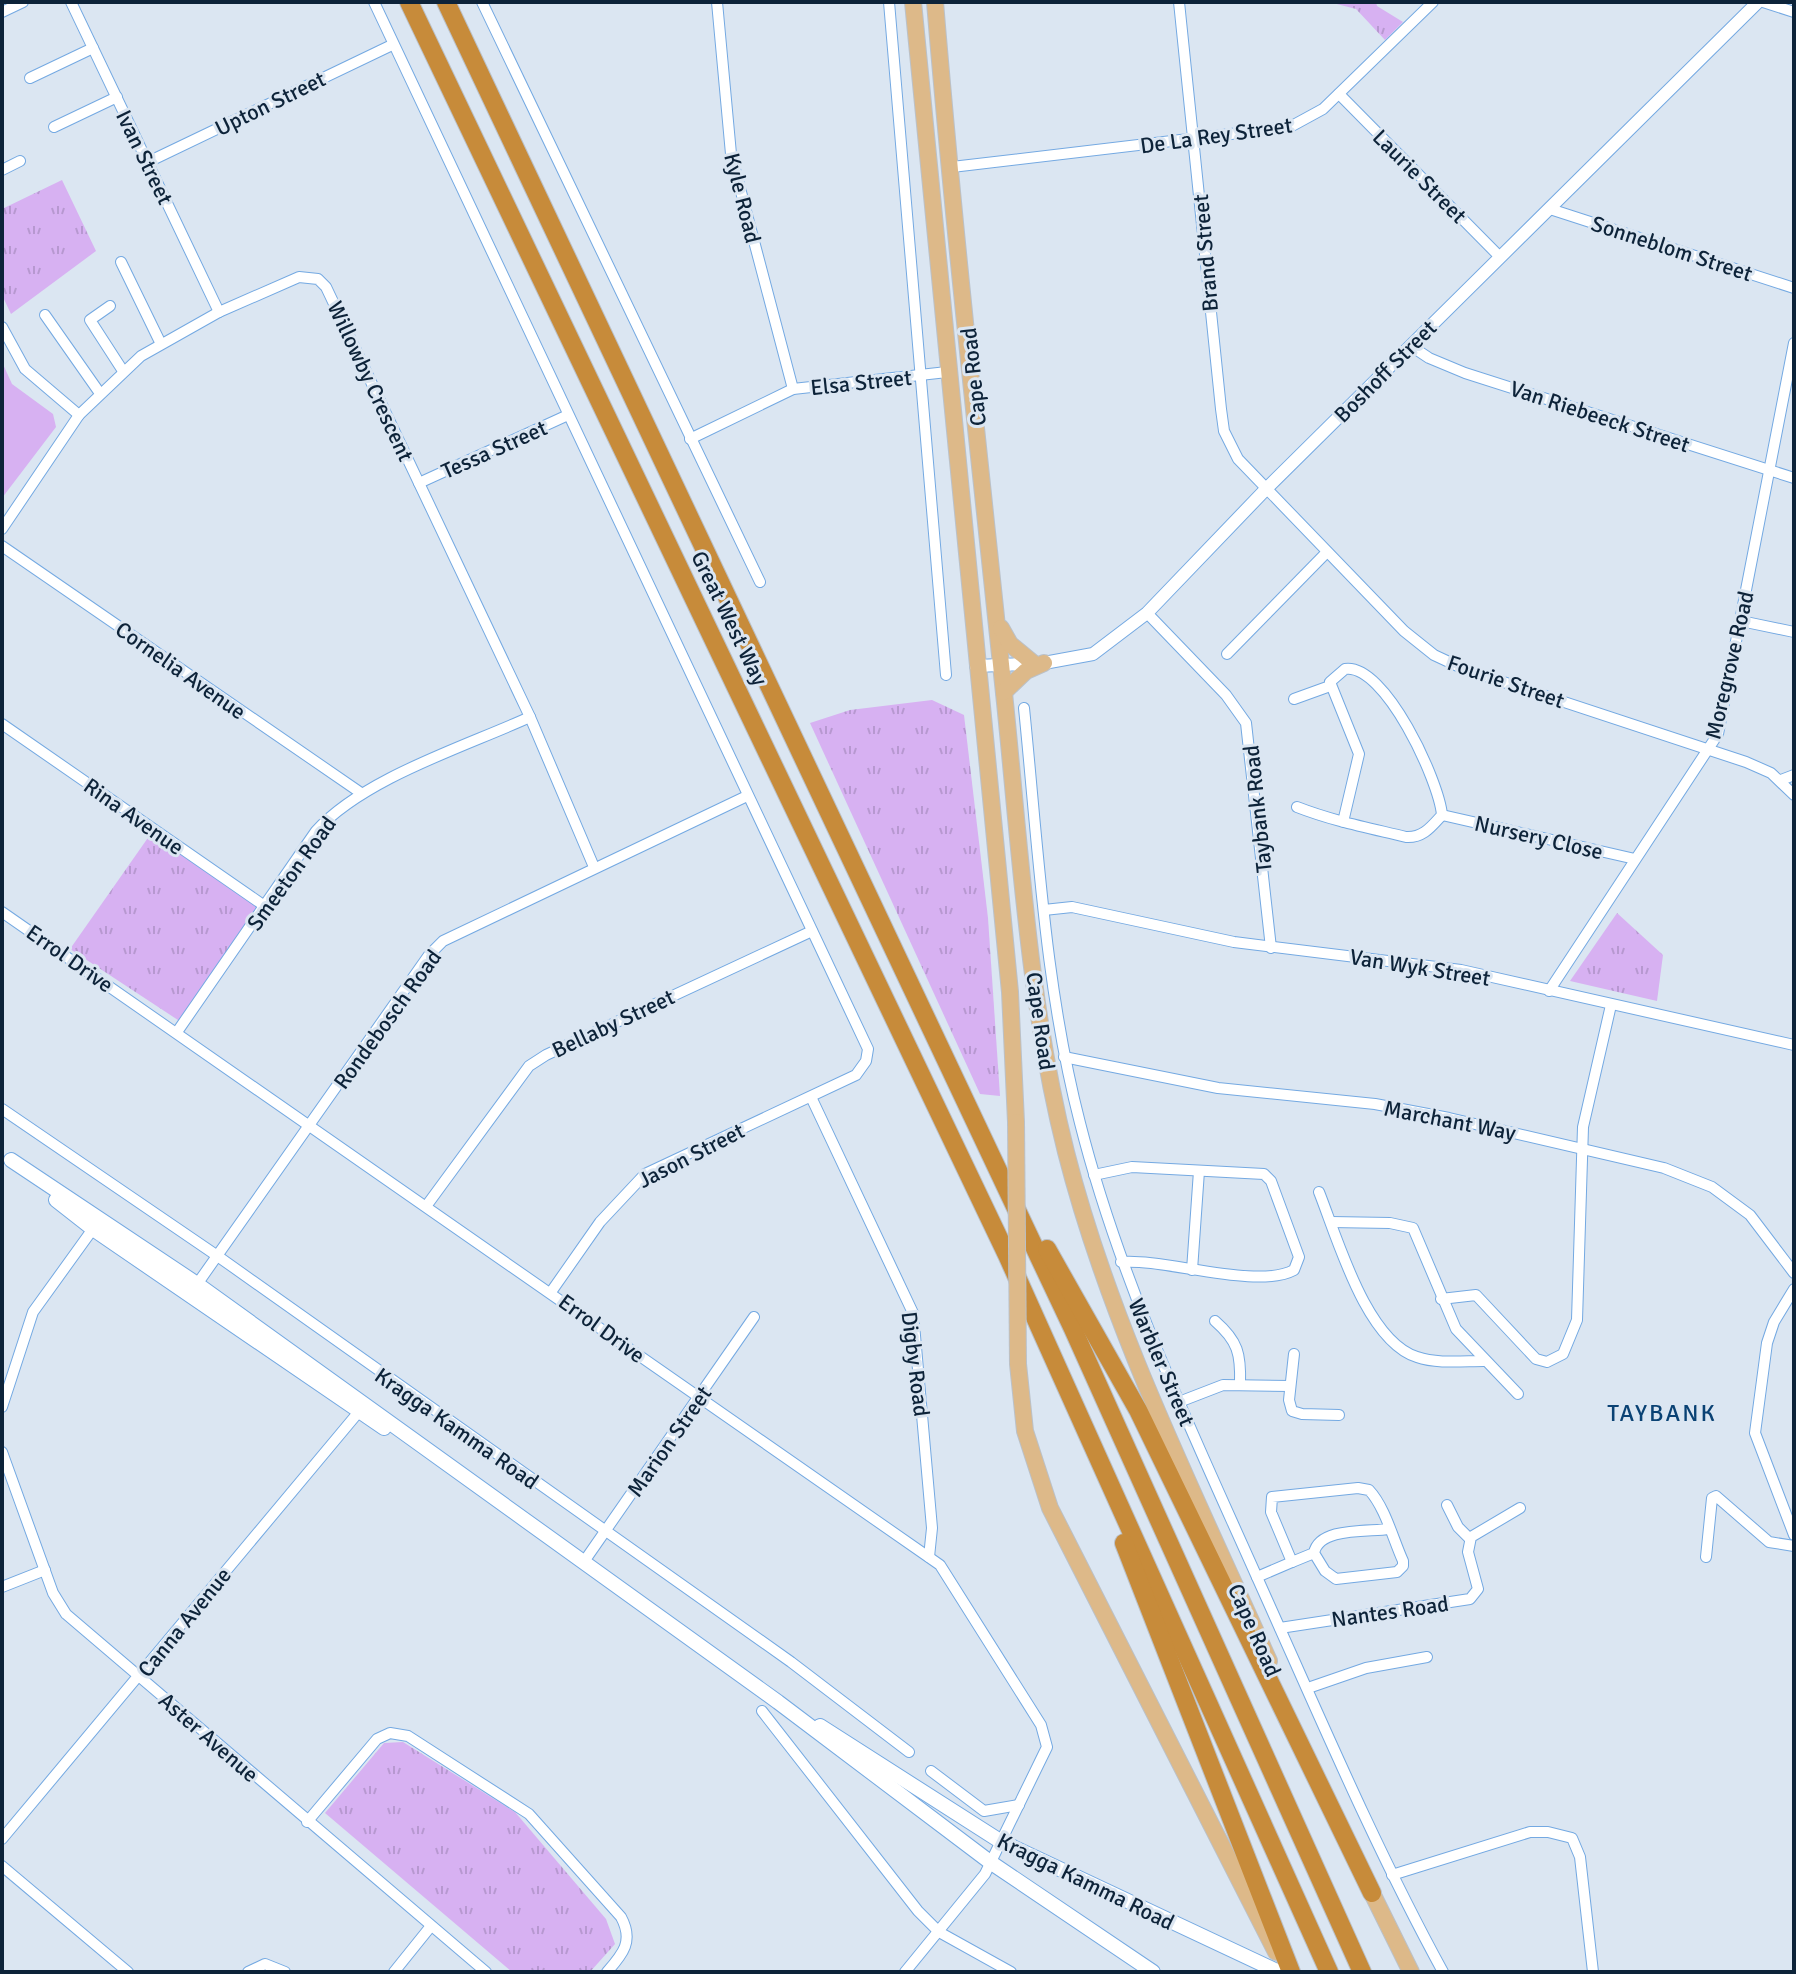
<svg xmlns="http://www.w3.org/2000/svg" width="1796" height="1974" viewBox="0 0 1796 1974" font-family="Signika,sans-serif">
<defs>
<pattern id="grass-tufts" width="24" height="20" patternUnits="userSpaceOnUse" patternTransform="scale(2)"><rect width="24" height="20" fill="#d7b1f2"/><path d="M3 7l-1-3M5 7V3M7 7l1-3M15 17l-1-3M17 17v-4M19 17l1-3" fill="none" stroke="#b798d0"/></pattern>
</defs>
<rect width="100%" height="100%" fill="#dbe6f2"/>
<!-- grass -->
<g fill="url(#grass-tufts)">
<path d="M1329,2h47l1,4 26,16 -18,18 -29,-31z"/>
<path d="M62,180l34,71 -85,63 -9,-19v-86z"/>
<path d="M932,700l32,15 24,203 12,178 -20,-2 -170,-371 40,-13z"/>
<path d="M152,832l107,76 -78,114 -111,-73z"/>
<path d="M1617,913l46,42 -6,46 -87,-20z"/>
<path d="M403,1742l112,70 91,107 9,25 -25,28h-78l-187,-159 59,-70z"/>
</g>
<!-- garden -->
<path fill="#d7b1f2" d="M2,362l10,22 41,30 3,13 -54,71z"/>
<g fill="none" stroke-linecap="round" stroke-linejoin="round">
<defs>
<g id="minor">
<path d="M71,2l148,310"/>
<path d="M374,2l494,1047 -2,12 -10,14 -211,99 -45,48 -49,70"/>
<path d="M482,2l278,580"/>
<path d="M717,2l14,152 62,235"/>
<path d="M889,2l57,673"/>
<path d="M1179,2l42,407 3,22 14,28 166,172 30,24 30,14 282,93 25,11 23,22"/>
<path d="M1763,2l31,10"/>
<path d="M2,12l21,-10"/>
<path d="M30,78l63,-30"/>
<path d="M1339,94l161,163"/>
<path d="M54,127l63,-30"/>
<path d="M148,162l244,-117"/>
<path d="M952,167l338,-40 33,-18 110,-107"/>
<path d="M2,170l18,-9"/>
<path d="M1550,209l244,79"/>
<path d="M121,262l39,80"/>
<path d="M110,306l-20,14 33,51"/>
<path d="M45,315l54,77"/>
<path d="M2,327l23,42 54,46"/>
<path d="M1411,346l18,12 36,15 329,105"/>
<path d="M690,439l103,-50 154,-17"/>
<path d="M419,483l149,-68"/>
<path d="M2,529l77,-114 62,-59 78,-44 80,-35 19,2 8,8 204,430 64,150"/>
<path d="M2,546l359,247"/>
<path d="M1147,613l79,82 20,28 25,225"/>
<path d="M1741,621l53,11"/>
<path d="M1227,654l100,-102"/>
<path d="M1294,699l36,-13"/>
<path d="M1024,708c14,138 21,280 56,415 40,158 110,304 176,452 60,133 117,269 187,397"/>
<path d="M2,724l264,183"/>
<path d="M1781,780l13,-5"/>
<path d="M1297,807c36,14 72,21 109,30 17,1 25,-10 36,-22 -3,-34 -57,-152 -97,-146l-15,13 29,72 -16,68"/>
<path d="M1442,815l193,44"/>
<path d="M1044,910l28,-3 162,35 227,28 333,75"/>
<path d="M2,912l938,653 101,160 6,22 -62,127 -80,98"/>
<path d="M1549,991l169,-257 76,-391"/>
<path d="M177,1032l139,-201c48,-53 148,-84 214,-114"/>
<path d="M1064,1057l154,31 157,16 74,14 215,50 48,19 38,28 44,58"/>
<path d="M811,1097l102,216 19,215 -3,29"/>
<path d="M2,1109l214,146 575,407 118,90"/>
<path d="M1094,1175l38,-8 132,7 7,7 28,76 -5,13c-37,20 -130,-12 -173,-8"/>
<path d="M1319,1192c18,45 47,149 98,165 20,7 46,4 67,4"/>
<path d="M427,1205l102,-139 17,-11 266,-124"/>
<path d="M1331,1222l59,1 23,5 43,101 62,65"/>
<path d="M1192,1270l7,-99"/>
<path d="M1794,1289l-20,33 -7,21 -12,90 39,102"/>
<path d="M193,1290l236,-335 14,-14 304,-145"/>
<path d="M1441,1299l35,-4 60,64 11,3 16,-8 14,-34 6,-193 28,-122"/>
<path d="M1215,1321c23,20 26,33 25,63"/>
<path d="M1294,1354l-5,46 3,11 10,3 37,1"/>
<path d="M1179,1402l44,-17 67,1"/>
<path d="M2,1407l31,-95 62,-86"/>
<path d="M2,1452l51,141 13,21 420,358"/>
<path d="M1447,1505l11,22 12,12"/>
<path d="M1314,1553l11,18 11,8 61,-7 6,-6v-5c-10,-22 -18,-54 -34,-71l-11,-2 -86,9 -1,15 21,50 22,-9c5,-26 53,-21 75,-24"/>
<path d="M1706,1557l6,-59 4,-2 53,46 25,4"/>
<path d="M583,1563l171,-246"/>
<path d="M1257,1577l35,-15"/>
<path d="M2,1587l43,-17"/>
<path d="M1280,1628l190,-29 8,-10 -10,-37 3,-15 49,-29"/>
<path d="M1308,1688l58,-20 61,-11"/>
<path d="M762,1711l156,200 21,21 72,40"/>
<path d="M931,1771l53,40 35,-6"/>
<path d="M307,1822l70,-83 13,-6 18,3 121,78 92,103c13,24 2,37 -14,55"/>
<path d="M2,1839l360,-431"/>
<path d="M2,1866l126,106"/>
<path d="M1392,1875l138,-43h18l24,6 8,19 13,115"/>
<path d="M248,1972l17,-8 20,8"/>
<path d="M394,1972l37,-46"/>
</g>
<path id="tertiary" d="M976,666l68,-3 49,-9 54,-41 119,-124 492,-487"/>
<g id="secondary">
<path d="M11,1160l186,124 581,418 212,160 163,110"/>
<path d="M56,1200l37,29 291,199"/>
<path d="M820,1726l180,115 279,131"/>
</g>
<g id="primary">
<path d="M913,2l97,990 6,130"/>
<path d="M935,2c19,231 45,461 69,691 16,153 24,309 62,459 45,177 129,342 203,509"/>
<path d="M1001,628l9,16 23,19"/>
<path d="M1004,692l22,-21 18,-8"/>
<path d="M1018,1364l7,67 25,77 226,444"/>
<path d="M1367,1883l44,89"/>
</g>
<g id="motorway">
<path d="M409,2l598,1253 322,717"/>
<path d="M446,2l627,1327 289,643"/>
<path d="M1047,1249l91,161 234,483"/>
<path d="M1124,1543l167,429"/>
</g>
</defs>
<!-- minor casing -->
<use href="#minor" stroke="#74a9e2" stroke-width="12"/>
<!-- tertiary casing -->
<use href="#tertiary" stroke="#74a9e2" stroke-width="14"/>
<!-- secondary casing -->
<use href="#secondary" stroke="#74a9e2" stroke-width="16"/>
<!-- primary casing -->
<use href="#primary" stroke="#bbc1c8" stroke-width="18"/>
<!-- motorway casing -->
<use href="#motorway" stroke="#bbc1c8" stroke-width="20"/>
<!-- minor -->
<use href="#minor" stroke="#fff" stroke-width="10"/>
<!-- tertiary -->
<use href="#tertiary" stroke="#fff" stroke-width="12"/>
<!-- secondary -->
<use href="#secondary" stroke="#fff" stroke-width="14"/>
<!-- primary -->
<use href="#primary" stroke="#ddb989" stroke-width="16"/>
<!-- motorway -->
<use href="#motorway" stroke="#c78b3a" stroke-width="18"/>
<defs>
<path id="primary-bridge" d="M1016,1122l2,242"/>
</defs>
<!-- primary-bridge casing -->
<use href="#primary-bridge" stroke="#bbc1c8" stroke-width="18" stroke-linecap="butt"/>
<!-- primary-bridge -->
<use href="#primary-bridge" stroke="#ddb989" stroke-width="16"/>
</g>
<g text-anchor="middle" stroke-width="6" stroke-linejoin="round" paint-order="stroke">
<!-- street labels -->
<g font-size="22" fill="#0d2339" stroke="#dbe6f2">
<text transform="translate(270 103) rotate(-26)" y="8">Upton Street</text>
<text transform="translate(1216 135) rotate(-8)" y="8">De La Rey Street</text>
<text transform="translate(145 157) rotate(64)" y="8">Ivan Street</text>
<text transform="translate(1420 176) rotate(45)" y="8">Laurie Street</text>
<text transform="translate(743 198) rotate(76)" y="8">Kyle Road</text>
<text transform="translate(1672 248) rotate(18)" y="8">Sonneblom Street</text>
<text transform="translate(1205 253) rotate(-95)" y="8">Brand Street</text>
<text transform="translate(1385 371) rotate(-45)" y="8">Boshoff Street</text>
<text transform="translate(973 377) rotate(-96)" y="8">Cape Road</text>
<text transform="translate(371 381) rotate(65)" y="8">Willowby Crescent</text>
<text transform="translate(861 382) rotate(-6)" y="8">Elsa Street</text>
<text transform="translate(1600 416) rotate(18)" y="8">Van Riebeeck Street</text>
<text transform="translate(494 449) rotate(-24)" y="8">Tessa Street</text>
<text transform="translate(730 618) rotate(64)" y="8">Great West Way</text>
<text transform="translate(1729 665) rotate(-77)" y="8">Moregrove Road</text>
<text transform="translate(181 670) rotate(35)" y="8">Cornelia Avenue</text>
<text transform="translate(1506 681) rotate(19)" y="8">Fourie Street</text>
<text transform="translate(1257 809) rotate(-96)" y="8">Taybank Road</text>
<text transform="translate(134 816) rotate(35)" y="8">Rina Avenue</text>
<text transform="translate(1539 837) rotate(13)" y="8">Nursery Close</text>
<text transform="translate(291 873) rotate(-54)" y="8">Smeeton Road</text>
<text transform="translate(70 958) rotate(35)" y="8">Errol Drive</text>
<text transform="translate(1420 967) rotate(9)" y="8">Van Wyk Street</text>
<text transform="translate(387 1019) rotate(-54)" y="8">Rondebosch Road</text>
<text transform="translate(1041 1021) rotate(82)" y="8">Cape Road</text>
<text transform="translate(613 1023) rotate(-25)" y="8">Bellaby Street</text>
<text transform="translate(1450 1120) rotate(11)" y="8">Marchant Way</text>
<text transform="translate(691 1155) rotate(-27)" y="8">Jason Street</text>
<text transform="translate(602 1328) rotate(36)" y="8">Errol Drive</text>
<text transform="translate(1162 1362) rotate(67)" y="8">Warbler Street</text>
<text transform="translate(916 1364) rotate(83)" y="8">Digby Road</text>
<text transform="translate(457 1428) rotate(35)" y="8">Kragga Kamma Road</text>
<text transform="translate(669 1441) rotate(-55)" y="8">Marion Street</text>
<text transform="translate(1390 1611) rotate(-8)" y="8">Nantes Road</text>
<text transform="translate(184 1622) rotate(-51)" y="8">Canna Avenue</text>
<text transform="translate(1255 1630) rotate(66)" y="8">Cape Road</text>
<text transform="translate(209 1737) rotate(41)" y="8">Aster Avenue</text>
<text transform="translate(1086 1881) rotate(26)" y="8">Kragga Kamma Road</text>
</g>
<!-- neighbourhood labels -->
<g font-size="24" letter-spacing="2" fill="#0a4274" stroke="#dbe6f2">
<text x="1662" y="1421">TAYBANK</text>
</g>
</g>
<!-- border -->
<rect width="1796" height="1974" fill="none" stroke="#0d2339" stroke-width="8"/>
</svg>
